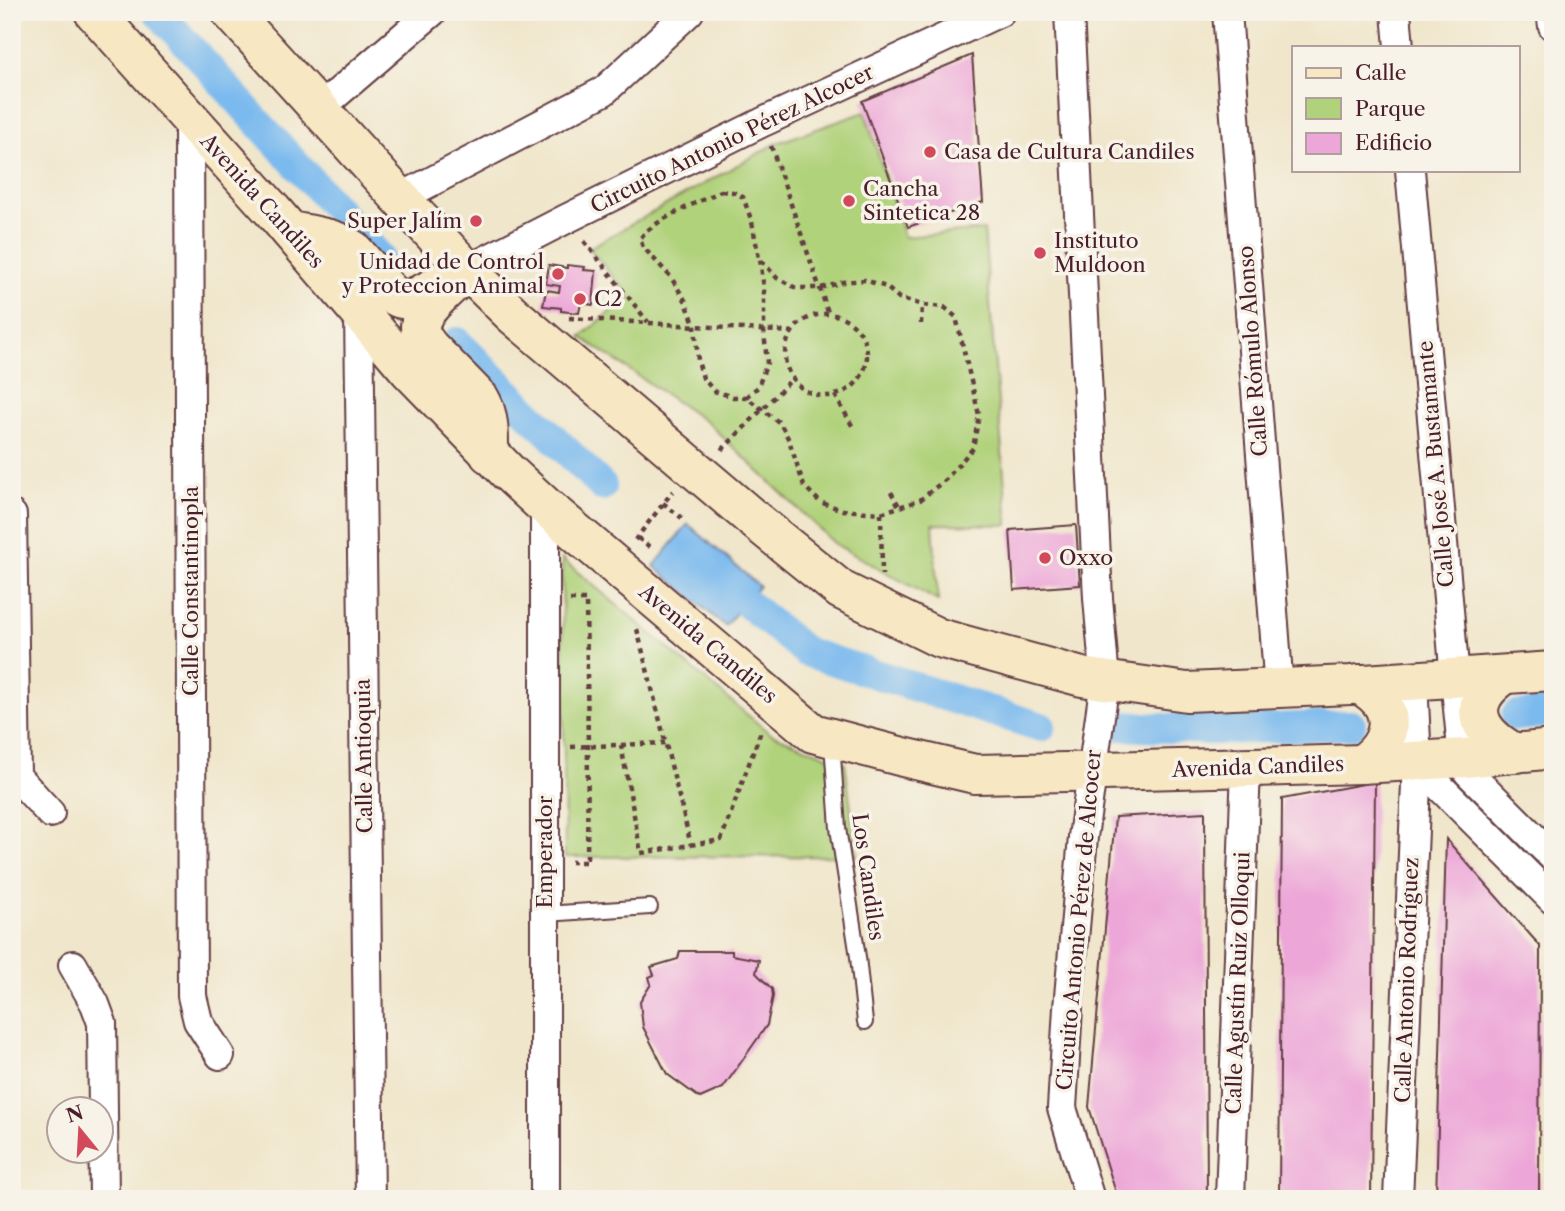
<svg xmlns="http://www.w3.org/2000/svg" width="1565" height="1211" viewBox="0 0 1565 1211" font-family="'Libre Caslon Text',serif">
<rect width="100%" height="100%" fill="#f7f3e8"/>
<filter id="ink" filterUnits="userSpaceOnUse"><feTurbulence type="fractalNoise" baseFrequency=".0143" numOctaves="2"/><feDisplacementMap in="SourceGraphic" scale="14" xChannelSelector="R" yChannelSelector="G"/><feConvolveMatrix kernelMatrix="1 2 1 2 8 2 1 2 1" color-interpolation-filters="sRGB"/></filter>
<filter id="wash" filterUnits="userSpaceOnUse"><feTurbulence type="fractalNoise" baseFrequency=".00686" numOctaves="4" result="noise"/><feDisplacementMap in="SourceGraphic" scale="28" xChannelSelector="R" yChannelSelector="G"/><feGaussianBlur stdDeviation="1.57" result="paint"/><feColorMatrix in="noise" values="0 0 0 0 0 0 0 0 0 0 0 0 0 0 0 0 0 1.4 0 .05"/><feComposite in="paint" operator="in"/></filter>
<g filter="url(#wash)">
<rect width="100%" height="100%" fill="#f0e6cb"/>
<!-- green -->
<g fill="#b0d27a" stroke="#7d7852" stroke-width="2">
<path d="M865,112l39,125 80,-7 24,295 -75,-1 5,77 -103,-57 -126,-120 -128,-87 48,-41 -40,-48 188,-105z"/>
<path d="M562,559l207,174 76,30 12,93 -292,1z"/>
</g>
<!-- water -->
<path fill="#7abaee" stroke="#626c8c" stroke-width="2" d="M688,524l71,62 -34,40 -71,-60z"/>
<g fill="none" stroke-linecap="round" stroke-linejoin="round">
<!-- canal -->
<g stroke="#7abaee" stroke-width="30">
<path d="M158,12l221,244"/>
<path d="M457,342l145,144"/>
<path d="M749,605l57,47 235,75"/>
<path d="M1516,716l37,-4"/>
<path d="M1118,726l96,4 137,-5"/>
</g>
</g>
<g id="blocks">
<!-- building -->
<g fill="#eda6d8">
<path d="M972,55l11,147 -75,25 -46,-126z"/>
<path d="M549,265l18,3v-3l18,2 -1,3 12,1 -3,34 -12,-2 -2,10 -18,-2v-3l-18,-2 3,-16 13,2 1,-6 -14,-2z"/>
<path d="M1076,525l4,60 -66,5 -4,-60z"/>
<path d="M1375,782l-4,417h-92l3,-400z"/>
<path d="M1205,812l2,387h-89l-29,-92 26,-290z"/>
<path d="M1446,839l94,107 -1,253h-103z"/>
<path d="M680,951h52v4l27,5 -3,13 16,16 1,7 -6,29 -44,63 -23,10 -33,-24 -24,-47 -3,-25 11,-18 -2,-7 5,-2 -3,-8 27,-8z"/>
</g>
</g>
</g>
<g filter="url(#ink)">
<use href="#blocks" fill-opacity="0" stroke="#633d43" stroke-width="2"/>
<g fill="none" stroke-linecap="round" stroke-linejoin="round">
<defs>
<g id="lane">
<path d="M832,742l6,86 20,129 7,65"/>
<path d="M545,914l105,-7"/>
</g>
<g id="street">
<path d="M1069,12l29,586 7,83 -22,156 -15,171 -6,100 28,91"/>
<path d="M1227,12l52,677"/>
<path d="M1396,12l3,35"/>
<path d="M1551,12l2,14"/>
<path d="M319,109l113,-97"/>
<path d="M189,120l3,876 6,25 22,34"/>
<path d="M1410,170l45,508 6,61 7,33 85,85"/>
<path d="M400,198l204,-107 85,-79"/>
<path d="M467,270l99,-51 197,-97 237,-110"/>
<path d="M359,312l11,887"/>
<path d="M545,506v686l2,7"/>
<path d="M12,515l4,261 34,37"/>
<path d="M1417,761l9,12 127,127"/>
<path d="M73,965l22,39 7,19 2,176"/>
<path d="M1230,1199l16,-432"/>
<path d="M1398,1199l19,-438 -4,-80"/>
</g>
<g id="secondary">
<path d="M94,12l178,198 137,160 99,102 37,34 268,227 90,24 72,17 92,-2 294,-8 104,-6 88,-9"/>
<path d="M231,12l169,186 67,72 45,44 239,203 90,73 98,48 143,39 105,15 163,-7 203,-14"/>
<path d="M290,231c20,4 45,6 63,19l35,40c4,4 8,8 14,9 12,2 37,-15 48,-21"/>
<path d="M467,270c-12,13 -47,39 -47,57 0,8 5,15 10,21l50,51c10,17 9,36 9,55"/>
<path d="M1504,675c-41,29 -27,57 11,78"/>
<path d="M1359,684c10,6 20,13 25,23 11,23 -4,46 -23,57"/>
</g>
</defs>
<!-- lane casing -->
<use href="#lane" stroke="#633d43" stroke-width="18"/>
<!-- street casing -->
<use href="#street" stroke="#633d43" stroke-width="32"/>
<!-- secondary casing -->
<use href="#secondary" stroke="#633d43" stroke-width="42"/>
<!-- path -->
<g stroke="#633d43" stroke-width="4.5" stroke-dasharray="5 5" stroke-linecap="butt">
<path d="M771,146l58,169"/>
<path d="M721,191l12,1 10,5 9,25 7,36 18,20 19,10h25l22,-6 22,-2 21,7 13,11 23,7 22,2 12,10 23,98 -6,33 -27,31 -26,21 -39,13 -39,-3 -22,-8 -16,-16 -15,-46 -9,-17 -34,-26h-13l-19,-6 -11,-13 -5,-17 -3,-35 -10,-26 -15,-24 -27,-29 -3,-8c11,-18 61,-38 81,-48z"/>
<path d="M584,241l64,81"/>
<circle cx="826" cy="355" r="41"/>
<path d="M569,318l223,14"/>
<path d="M921,324l1,-19"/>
<path d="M835,395l19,34"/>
<path d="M746,397l12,-10 9,-24 -3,-32v-43l-4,-29"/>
<path d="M722,450l70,-71"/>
<path d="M891,492l8,14"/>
<path d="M663,503l19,15"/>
<path d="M881,513l1,62"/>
<path d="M638,538l16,12"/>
<path d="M635,540l38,-49"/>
<path d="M570,600h16l2,147 -1,115h-16"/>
<path d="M637,629l54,216"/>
<path d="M621,745l20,108 80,-13 40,-109"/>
<path d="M571,747l94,-4"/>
</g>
<!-- lane -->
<use href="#lane" stroke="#fff" stroke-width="14"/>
<!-- street -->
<use href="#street" stroke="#fff" stroke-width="28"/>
<!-- secondary -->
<use href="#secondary" stroke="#f7e8c3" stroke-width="38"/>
</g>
</g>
<!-- markers -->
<g fill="#d1495b" stroke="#f7f3e8" stroke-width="2.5">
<circle cx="930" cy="152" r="7"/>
<circle cx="849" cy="201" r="7"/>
<circle cx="476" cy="221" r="7"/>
<circle cx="1040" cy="253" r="7"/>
<circle cx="558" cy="274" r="7"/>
<circle cx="580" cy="299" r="7"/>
<circle cx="1045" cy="558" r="7"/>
</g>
<g text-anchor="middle" stroke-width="7" stroke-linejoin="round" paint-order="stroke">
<!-- street labels -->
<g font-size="21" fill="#4a1f2b" stroke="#f7f3e8">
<text transform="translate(732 139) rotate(-26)" y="7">Circuito Antonio Pérez Alcocer</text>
<text transform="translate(262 201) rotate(48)" y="7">Avenida Candiles</text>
<text transform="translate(1253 351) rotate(-94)" y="7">Calle Rómulo Alonso</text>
<text transform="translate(1436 464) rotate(-95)" y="7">Calle José A. Bustamante</text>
<text transform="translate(191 591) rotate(-90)" y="7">Calle Constantinopla</text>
<text transform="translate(708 644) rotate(40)" y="7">Avenida Candiles</text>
<text transform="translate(364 756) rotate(-91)" y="7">Calle Antioquia</text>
<text transform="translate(1258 767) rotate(-2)" y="7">Avenida Candiles</text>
<text transform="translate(545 852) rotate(-90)" y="7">Emperador</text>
<text transform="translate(868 877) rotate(82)" y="7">Los Candiles</text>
<text transform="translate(1079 920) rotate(-85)" y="7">Circuito Antonio Pérez de Alcocer</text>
<text transform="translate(1407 980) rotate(-88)" y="7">Calle Antonio Rodríguez</text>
<text transform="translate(1238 983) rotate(-88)" y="7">Calle Agustín Ruiz Olloqui</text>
</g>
<!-- poi labels -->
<g font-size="21" fill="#4a1f2b" stroke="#f7f3e8" text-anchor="start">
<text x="944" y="159">Casa de Cultura Candiles</text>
<text x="863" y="196">Cancha<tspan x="863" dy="24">Sintetica 28</tspan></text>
<text x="462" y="228" text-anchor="end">Super Jalím</text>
<text x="1054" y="248">Instituto<tspan x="1054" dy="24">Muldoon</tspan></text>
<text x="544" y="269" text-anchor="end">Unidad de Control<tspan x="544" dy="24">y Proteccion Animal</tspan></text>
<text x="594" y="306">C2</text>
<text x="1059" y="565">Oxxo</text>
</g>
</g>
<!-- margin -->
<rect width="1565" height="1211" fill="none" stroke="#f7f3e8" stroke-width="42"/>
<!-- legend -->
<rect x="1292" y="46" width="228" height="126" fill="#f7f3e8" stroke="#b29e9c" stroke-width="2"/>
<rect x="1306" y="68" width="35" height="10" fill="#f7e8c3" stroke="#b29e9c" stroke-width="2"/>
<text x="1355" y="80" font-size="21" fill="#4a1f2b">Calle</text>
<rect x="1306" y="98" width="35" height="21" fill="#b0d27a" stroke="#b29e9c" stroke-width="2"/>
<text x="1355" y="116" font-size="21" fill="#4a1f2b">Parque</text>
<rect x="1306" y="133" width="35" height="21" fill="#eda6d8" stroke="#b29e9c" stroke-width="2"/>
<text x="1355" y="150" font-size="21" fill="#4a1f2b">Edificio</text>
<!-- north arrow -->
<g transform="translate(80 1130) rotate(342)"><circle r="33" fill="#f7f3e8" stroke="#b29e9c" stroke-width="2"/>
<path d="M0-5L12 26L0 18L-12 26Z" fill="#d1495b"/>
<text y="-10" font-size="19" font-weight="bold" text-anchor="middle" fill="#4a1f2b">N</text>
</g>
</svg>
